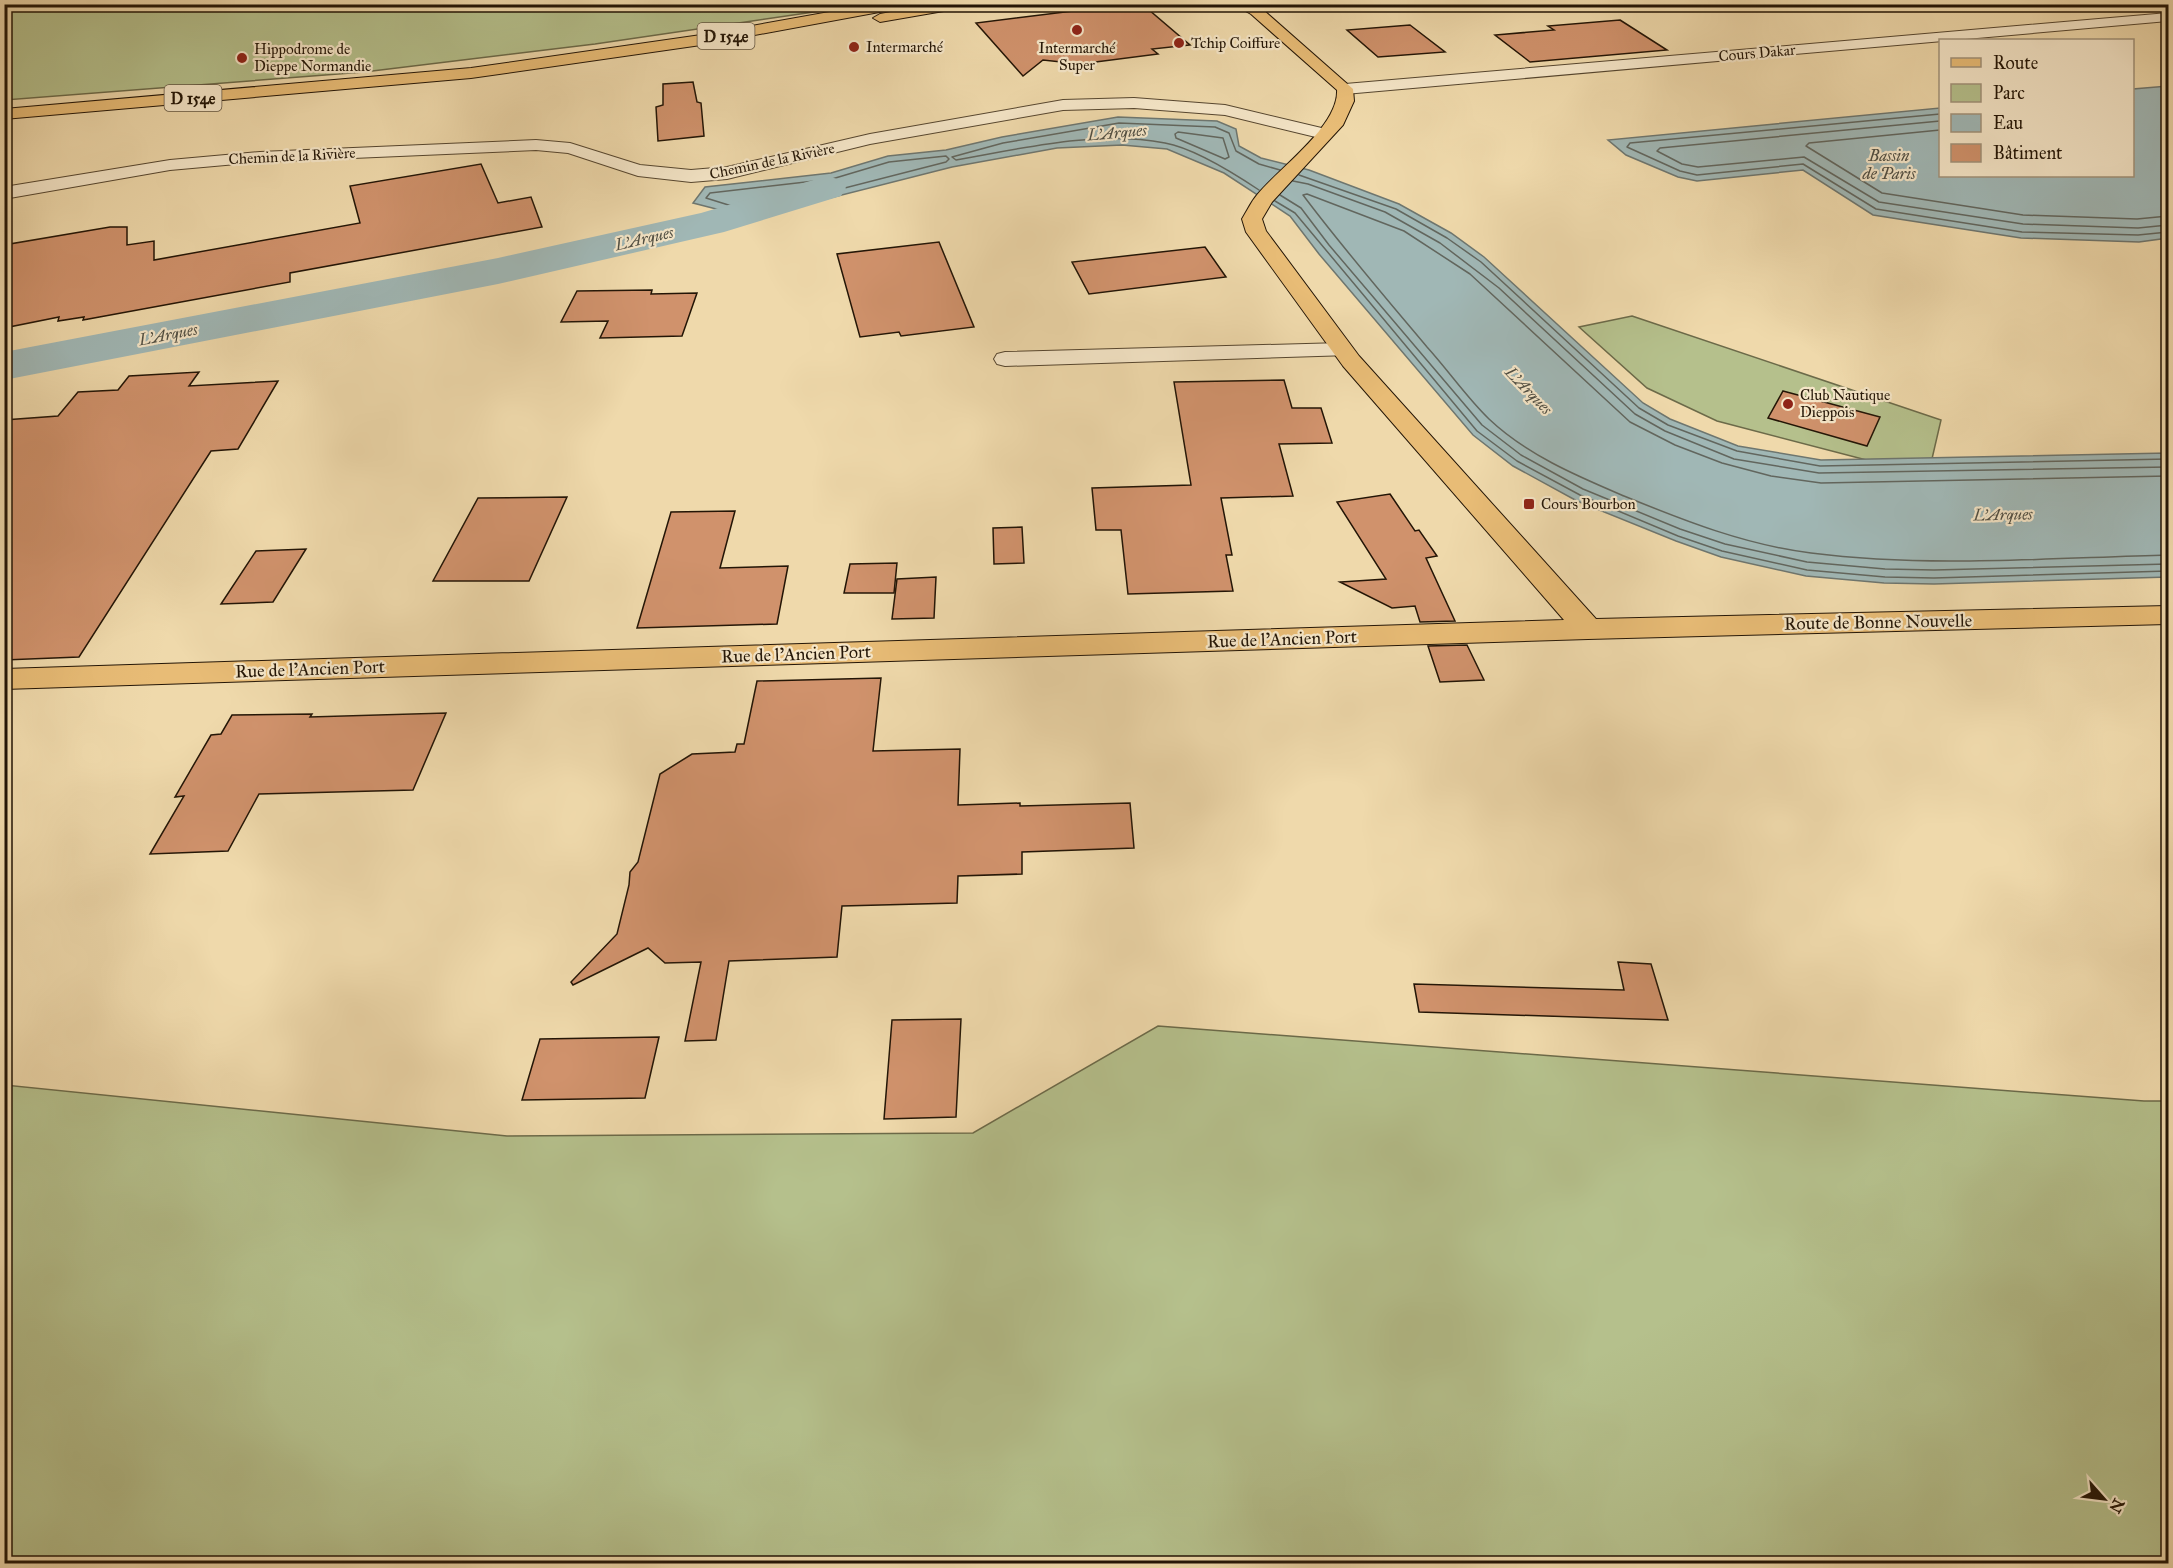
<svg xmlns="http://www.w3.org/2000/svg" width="2173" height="1568" viewBox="0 0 2173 1568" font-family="'IM FELL Great Primer',serif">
<rect width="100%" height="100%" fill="#efd9ab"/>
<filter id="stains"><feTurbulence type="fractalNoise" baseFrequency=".00333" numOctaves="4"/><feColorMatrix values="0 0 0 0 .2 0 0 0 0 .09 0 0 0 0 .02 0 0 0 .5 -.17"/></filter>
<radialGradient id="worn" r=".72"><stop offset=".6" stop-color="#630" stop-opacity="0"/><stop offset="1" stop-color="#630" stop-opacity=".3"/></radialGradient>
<!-- green -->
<g fill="#b5c08c" stroke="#6c6a49" stroke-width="1.5">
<path d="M5,4h857v1l-267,39 -231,28 -359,28z"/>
<path d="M1632,316l309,104 -13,56 -211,-55 -70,-33 -68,-61z"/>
<path d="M1158,1026l986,75h24v462h-2163v-478l502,51 466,-3z"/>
</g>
<!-- water -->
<g fill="#a0b7b5" stroke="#6e766f" stroke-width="1.5">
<path d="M2168,86v152l-29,4 -118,-4 -148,-23 -70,-45 -106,11 -19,-4 -52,-22 -18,-15 332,-32v68h192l1,-87z"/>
<path d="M1118,117l99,4 19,8 3,17 22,12 48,12 90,34 52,29 33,24 159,146 27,16 68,27 83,14 347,-7v124l-234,7 -50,-1 -78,-7 -85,-19 -45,-16 -99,-40 -64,-35 -40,-31 -154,-181 -29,-38 -66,-43 -57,-24 -45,-4 -65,3 -105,19 -201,51 -58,-15 12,-16 126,-14 57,-17 58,-6 56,-13z"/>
</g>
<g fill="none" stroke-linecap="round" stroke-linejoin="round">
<!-- shore -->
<g stroke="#62665e" stroke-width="1.5">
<path d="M1940,114l-310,29 -3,4 53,24 17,4 106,-11 73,45 146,23 116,3 30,-3"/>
<path d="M1940,121l-280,27 -3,3 25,13 16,3 106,-10 75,45 144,22 115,4 30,-3"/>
<path d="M1940,130l-131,13 -3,3 76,47 141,22 114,4 31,-3"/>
<path d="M1178,132l45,6 6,19 -4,2 -49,-21 -1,-4z"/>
<path d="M946,156l3,3 -3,3 -195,50 -45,-14 4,-5 122,-14 57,-17z"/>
<path d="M1299,175l97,34 51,29 34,24 158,146 29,17 69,26 83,15 348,-7"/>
<path d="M1293,181l15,3 77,28 55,31 59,45 136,126 30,17 69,28 85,14 349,-6"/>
<path d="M1259,190c-24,-16 -66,-42 -94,-47 -69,-13 -141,5 -209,17l-4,-3 51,-14 116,-20 96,4 14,6 7,18 23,13 21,6"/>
<path d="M1280,195l21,13 28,37 153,180 39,30 62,34 97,40 45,15 82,18 78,7 49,1 234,-6"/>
<path d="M1275,201l20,12 182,218 40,30 63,34 98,41 44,15 85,19 78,7 49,1 234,-7"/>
<path d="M2168,476l-347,7 -50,-7 -49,-13 -47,-18 -45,-23 -160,-148 -66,-43 -97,-37 -4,1c39,52 82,102 124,152 21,23 40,51 62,72 38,36 88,57 135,77 61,25 122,49 187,57 118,15 239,5 357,2"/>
</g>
<!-- river -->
<path fill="#a0b7b5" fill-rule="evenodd" d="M827,176l14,4 5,8 -5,8 -117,36 -226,52 -494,96v-28l494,-94 203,-45z"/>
</g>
<!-- building -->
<g fill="#d0926c" stroke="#231506" stroke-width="1.5">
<path d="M1130,4h12l48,41 -38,4 6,5 -78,10 -37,-4 -20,16 -47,-53z"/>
<path d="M1620,20l47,30 -137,12 -35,-27 59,-5 -6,-4z"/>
<path d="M1410,25l35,27 -67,5 -31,-27z"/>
<path d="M693,82l4,20 4,1 3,33 -46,5 -2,-34 7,-2v-21z"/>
<path d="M481,164l17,39 33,-6 11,30 -252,46v9l-207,38 1,-3 -26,4 1,-4 -55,11v-83l106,-18h17v18l27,-4v19l206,-37 -10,-37z"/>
<path d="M939,242l35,85 -73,9 -2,-4 -39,5 -23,-83z"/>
<path d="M1205,247l21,30 -137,17 -17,-32z"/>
<path d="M652,290l-1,4 46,-1 -15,43 -82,2 8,-17 -47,1 16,-31z"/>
<path d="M199,372l-10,14 89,-5 -40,68 -27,2 -132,206 -75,3v-240l54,-4 20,-24 40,-2 11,-14z"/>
<path d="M1284,380l8,28h29l11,35 -53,1 14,52 -72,2 11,57h-6l7,36 -105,3 -7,-64h-25l-4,-42 99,-3 -17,-103z"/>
<path d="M1783,391l97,26 -13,29 -99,-28z"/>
<path d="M1390,494l25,37 4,-1 18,26 -11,2 29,63 -35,1 -5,-16 -23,2 -52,-26 46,-3 -49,-77z"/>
<path d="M567,497l-38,84h-96l45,-83z"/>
<path d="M735,511l-15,57 68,-2 -11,58 -140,4 34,-116z"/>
<path d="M1022,527l2,36 -30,1 -1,-36z"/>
<path d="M306,549l-33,53 -52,2 35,-53z"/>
<path d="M897,563l-3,30h-50l6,-29z"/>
<path d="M936,577l-2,41 -42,1 5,-40z"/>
<path d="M1467,645l17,35 -44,2 -12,-36z"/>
<path d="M881,678l-8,73 87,-2 -2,56 62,-2v3l110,-3 4,45 -112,4v22l-64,2 -1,27 -115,3 -5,51 -108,4 -13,79 -31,1 16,-79 -36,1 -17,-15 -75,37 -2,-3 46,-48 12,-49 1,-13 8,-10 22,-88 32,-20 43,-2 2,-8h7l13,-63z"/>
<path d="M446,713l-33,77 -154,4 -31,57 -78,3 34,-58 -9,1 36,-62 10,-1 11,-19 80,-1 -2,3z"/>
<path d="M1618,962l33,2 17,56 -249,-8 -5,-28 210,6z"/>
<path d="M961,1019l-5,98 -72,2 8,-99z"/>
<path d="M659,1037l-14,61 -123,2 18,-61z"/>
</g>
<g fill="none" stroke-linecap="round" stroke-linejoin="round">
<defs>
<g id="minor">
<path d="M2168,13v8l-823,73 -8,-5 8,-5z"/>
<path d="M1134,98l91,7 105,25 3,4 -3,4 -6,1 -99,-24 -91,-7 -71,2 -193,34 -143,35 -36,3 -53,-6 -70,-23 -32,-3 -276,12 -90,8 -166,29v-12l166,-27 90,-8 276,-12 34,3 70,22 51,5 36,-3 143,-33 193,-34z"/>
<path d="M1342,343l8,2 3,5 -3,5 -345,11 -8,-2 -3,-5 3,-5 8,-2z"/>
</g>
<g id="major">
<path d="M874,4h34l-7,4 -200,37 -230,33 -467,41v-10l467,-41 230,-33z"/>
<path d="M933,4h35l-7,4 -81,14 -7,-4 7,-4z"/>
<path d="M1233,4h20l8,4 92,81 1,12 -11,24 -71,77 -10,17 4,12 93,125 237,263 572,-13v18l-580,15 -1584,50v-20l1560,-49 -221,-254 -97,-134 -4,-13c5,-8 9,-17 15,-24 22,-27 82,-69 80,-105l-86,-76z"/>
</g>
</defs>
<!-- minor casing -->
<use href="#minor" stroke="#56462f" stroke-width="2"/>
<!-- major casing -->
<use href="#major" stroke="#231506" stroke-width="2"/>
<!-- minor -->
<use href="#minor" fill="#f5e6c8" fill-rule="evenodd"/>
<!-- major -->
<use href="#major" fill="#e8bc76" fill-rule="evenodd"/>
</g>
<!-- markers -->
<g fill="#8f2418" stroke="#f5e6c8" stroke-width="2">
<circle cx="1077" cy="30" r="6"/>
<circle cx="1179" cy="43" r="6"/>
<circle cx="854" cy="47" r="6"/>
<circle cx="242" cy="58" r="6"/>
<circle cx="1788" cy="404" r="6"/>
<rect x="1523" y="498" width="12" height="12" rx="3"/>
</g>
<g text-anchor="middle" stroke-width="4.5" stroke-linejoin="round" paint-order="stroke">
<!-- far-poi labels -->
<g font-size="15" fill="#231506" stroke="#f5e6c8" text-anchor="start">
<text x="1191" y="48">Tchip Coiffure</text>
<text x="866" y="52">Intermarché</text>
<text x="1077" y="53" text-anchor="middle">Intermarché<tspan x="1077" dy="17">Super</tspan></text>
<text x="254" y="54">Hippodrome de<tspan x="254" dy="17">Dieppe Normandie</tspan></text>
<text x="1800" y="400">Club Nautique<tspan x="1800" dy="17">Dieppois</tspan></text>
<text x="1541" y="509">Cours Bourbon</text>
</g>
<!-- far-street labels -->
<g font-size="15" fill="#231506" stroke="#f5e6c8">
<text transform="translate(1757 53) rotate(-5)" y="5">Cours Dakar</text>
<text transform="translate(292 156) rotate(-3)" y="5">Chemin de la Rivière</text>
<text transform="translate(772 161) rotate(-12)" y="5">Chemin de la Rivière</text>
</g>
<!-- shield labels -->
<g fill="#f5e6c8" stroke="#625440" stroke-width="1.5">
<rect x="697.5" y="23" width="57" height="26" rx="4.5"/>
<rect x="164.5" y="85" width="57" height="26" rx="4.5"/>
</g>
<g font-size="16" font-weight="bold" fill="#231506">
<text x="726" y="42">D 154e</text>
<text x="193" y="104">D 154e</text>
</g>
<!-- far-water labels -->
<g font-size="16" font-style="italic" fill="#4f4e43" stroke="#f5e6c8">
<text transform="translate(1117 132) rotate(-5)" y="6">L'Arques</text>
<text x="1889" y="161">Bassin<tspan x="1889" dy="18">de Paris</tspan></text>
<text transform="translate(644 238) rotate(-13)" y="6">L'Arques</text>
<text transform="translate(168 334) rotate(-11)" y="6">L'Arques</text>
<text transform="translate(1529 390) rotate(46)" y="6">L'Arques</text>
<text transform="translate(2003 514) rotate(-1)" y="6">L'Arques</text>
</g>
<!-- street labels -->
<g font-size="18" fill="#231506" stroke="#f5e6c8">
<text transform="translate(1878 622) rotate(-1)" y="6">Route de Bonne Nouvelle</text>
<text transform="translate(1282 639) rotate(-2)" y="6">Rue de l'Ancien Port</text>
<text transform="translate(796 654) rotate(-2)" y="6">Rue de l'Ancien Port</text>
<text transform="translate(310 669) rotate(-2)" y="6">Rue de l'Ancien Port</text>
</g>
</g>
<!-- margin -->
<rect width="2173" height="1568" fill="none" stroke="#efd9ab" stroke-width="24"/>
<rect x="6" y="6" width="2161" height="1556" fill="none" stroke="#231506" stroke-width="3"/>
<rect x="12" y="12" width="2149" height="1544" fill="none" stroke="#231506" stroke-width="1.5"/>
<!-- legend -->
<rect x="1939" y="39" width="195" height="138" fill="#f5e6c8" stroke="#a1927a" stroke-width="1.5"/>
<rect x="1951" y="58" width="30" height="9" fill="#e8bc76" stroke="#a1927a" stroke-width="1.5"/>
<text x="1993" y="69" font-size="18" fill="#231506">Route</text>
<rect x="1951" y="84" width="30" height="18" fill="#b5c08c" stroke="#a1927a" stroke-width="1.5"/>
<text x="1993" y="99" font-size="18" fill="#231506">Parc</text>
<rect x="1951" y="114" width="30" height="18" fill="#a0b7b5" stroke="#a1927a" stroke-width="1.5"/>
<text x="1993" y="129" font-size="18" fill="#231506">Eau</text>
<rect x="1951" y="144" width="30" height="18" fill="#d0926c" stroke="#a1927a" stroke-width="1.5"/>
<text x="1993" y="159" font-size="18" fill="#231506">Bâtiment</text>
<!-- north arrow -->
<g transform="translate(2104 1499) rotate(118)" stroke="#f5e6c8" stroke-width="4.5" paint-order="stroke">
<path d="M0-4.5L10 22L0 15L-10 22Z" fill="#231506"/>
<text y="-9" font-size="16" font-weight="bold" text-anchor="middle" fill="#231506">N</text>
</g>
<rect width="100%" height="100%" filter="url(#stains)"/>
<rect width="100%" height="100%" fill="url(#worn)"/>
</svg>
